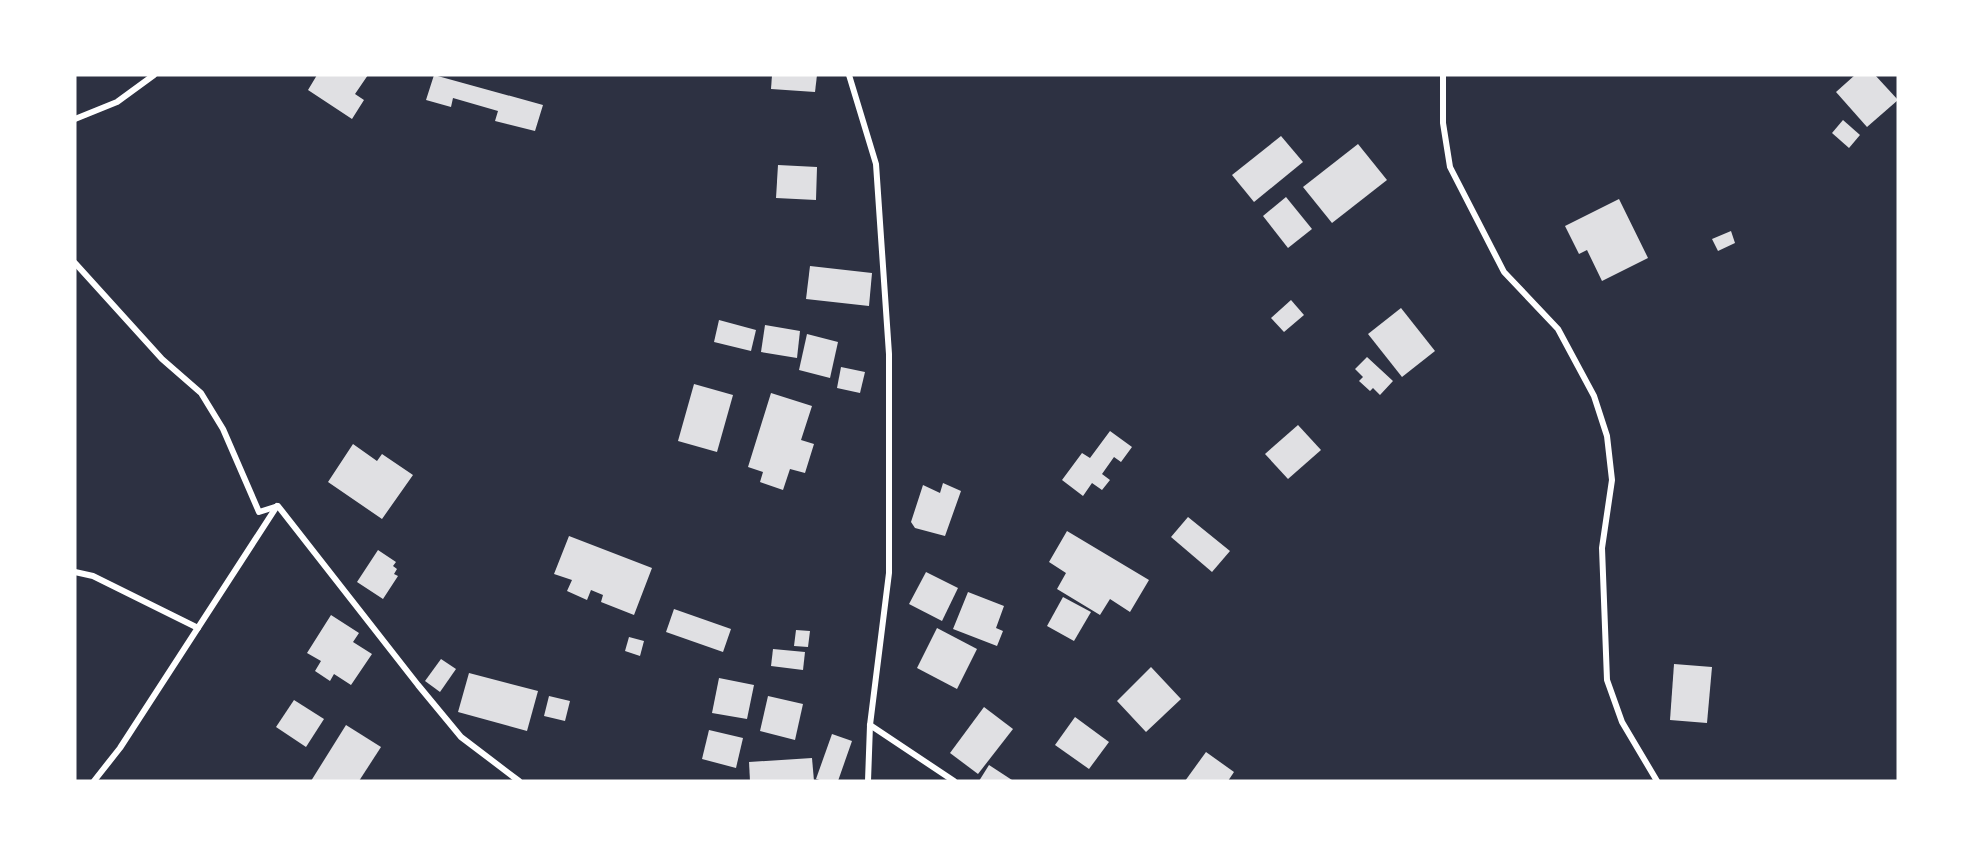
<svg xmlns="http://www.w3.org/2000/svg" width="1973" height="856" viewBox="0 0 1973 856" font-family="'Exo 2',sans-serif">
<rect width="100%" height="100%" fill="#2d3142"/>
<!-- building -->
<g fill="#e0e0e3">
<path d="M317,75h51l-13,19 9,6 -12,19 -44,-29z"/>
<path d="M434,75l109,30 -8,26 -40,-10 3,-10 -45,-13 -2,9 -25,-7z"/>
<path d="M772,75h45l-2,17 -44,-3z"/>
<path d="M1855,75h20l23,25 -31,27 -31,-35z"/>
<path d="M1843,120l17,15 -11,13 -17,-15z"/>
<path d="M1281,136l22,26 -49,40 -22,-27z"/>
<path d="M1358,144l29,36 -55,43 -29,-36z"/>
<path d="M778,165l39,2 -1,33 -40,-2z"/>
<path d="M1286,197l26,32 -24,19 -25,-32z"/>
<path d="M1619,199l29,59 -46,23 -15,-31 -8,4 -14,-28z"/>
<path d="M1731,231l4,12 -17,8 -6,-12z"/>
<path d="M810,266l62,7 -3,33 -63,-7z"/>
<path d="M1291,300l13,15 -20,17 -13,-14z"/>
<path d="M1401,308l34,43 -33,26 -34,-43z"/>
<path d="M719,320l37,10 -5,21 -37,-9z"/>
<path d="M765,325l35,6 -3,27 -36,-6z"/>
<path d="M807,334l31,8 -8,36 -31,-8z"/>
<path d="M1367,357l26,24 -13,14 -7,-7 -3,3 -11,-10 4,-4 -8,-8z"/>
<path d="M841,367l24,5 -5,21 -23,-5z"/>
<path d="M694,384l39,11 -16,57 -39,-11z"/>
<path d="M771,393l41,13 -11,34 13,4 -9,29 -15,-4 -7,21 -23,-8 3,-10 -15,-5z"/>
<path d="M1298,425l23,25 -33,29 -23,-25z"/>
<path d="M1110,431l22,16 -11,15 -7,-5 -12,17 8,6 -8,10 -10,-7 -9,13 -21,-16 20,-27 8,5z"/>
<path d="M353,444l24,17 5,-7 31,21 -31,44 -54,-37z"/>
<path d="M943,483l18,8 -16,45 -30,-8 -4,-6 12,-37 17,8z"/>
<path d="M1188,517l42,34 -18,21 -41,-35z"/>
<path d="M1067,531l82,49 -19,32 -20,-13 -10,16 -43,-26 9,-16 -17,-11z"/>
<path d="M569,536l83,32 -18,47 -33,-13 2,-7 -12,-5 -4,10 -20,-9 5,-11 -18,-6z"/>
<path d="M378,550l18,12 -3,4 4,3 -3,5 4,2 -15,23 -26,-17z"/>
<path d="M926,572l32,16 -16,33 -33,-17z"/>
<path d="M968,592l36,14 -8,22 7,3 -6,15 -44,-17z"/>
<path d="M1063,597l28,15 -17,29 -27,-15z"/>
<path d="M674,609l57,20 -8,23 -57,-20z"/>
<path d="M331,615l28,18 -6,9 19,12 -21,31 -17,-11 -4,7 -15,-10 6,-10 -14,-8z"/>
<path d="M937,628l40,21 -20,40 -40,-21z"/>
<path d="M796,630l14,1 -2,16 -14,-1z"/>
<path d="M629,637l15,4 -4,15 -15,-5z"/>
<path d="M773,649l32,3 -2,18 -32,-4z"/>
<path d="M441,659l15,10 -16,23 -15,-11z"/>
<path d="M1674,664l38,3 -5,56 -37,-3z"/>
<path d="M1151,667l30,32 -35,33 -29,-31z"/>
<path d="M469,673l69,18 -11,40 -69,-19z"/>
<path d="M719,678l35,7 -7,34 -35,-6z"/>
<path d="M549,696l21,5 -5,20 -21,-5z"/>
<path d="M768,696l35,8 -8,36 -35,-9z"/>
<path d="M294,700l30,19 -18,28 -30,-20z"/>
<path d="M984,707l29,22 -35,45 -28,-21z"/>
<path d="M1075,717l34,25 -20,27 -34,-24z"/>
<path d="M346,725l35,22 -22,34h-48z"/>
<path d="M709,730l34,8 -7,30 -34,-9z"/>
<path d="M832,734l20,7 -14,40h-15l-7,-2z"/>
<path d="M1206,752l28,20 -6,9h-43z"/>
<path d="M812,758l2,23h-64l-1,-19z"/>
<path d="M989,765l23,15 -1,1h-32z"/>
</g>
<g fill="none" stroke-linecap="round" stroke-linejoin="round">
<!-- minor -->
<g stroke="#fff" stroke-width="6">
<path d="M849,75l27,89 13,190v219l-19,152 -2,56"/>
<path d="M1443,75v48l7,44 54,105 54,57 36,67 13,40 5,44 -10,68 5,132 15,42 35,59"/>
<path d="M75,119l42,-17 37,-27"/>
<path d="M75,263l87,96 39,34 22,36 36,83 19,-6 140,179 43,52 58,44"/>
<path d="M75,572l18,4 105,52"/>
<path d="M870,725l84,56"/>
<path d="M94,781l26,-33 157,-242"/>
</g>
</g>
<!-- border -->
<rect width="1973" height="856" fill="none" stroke="#ffffff" stroke-width="153"/>
</svg>
